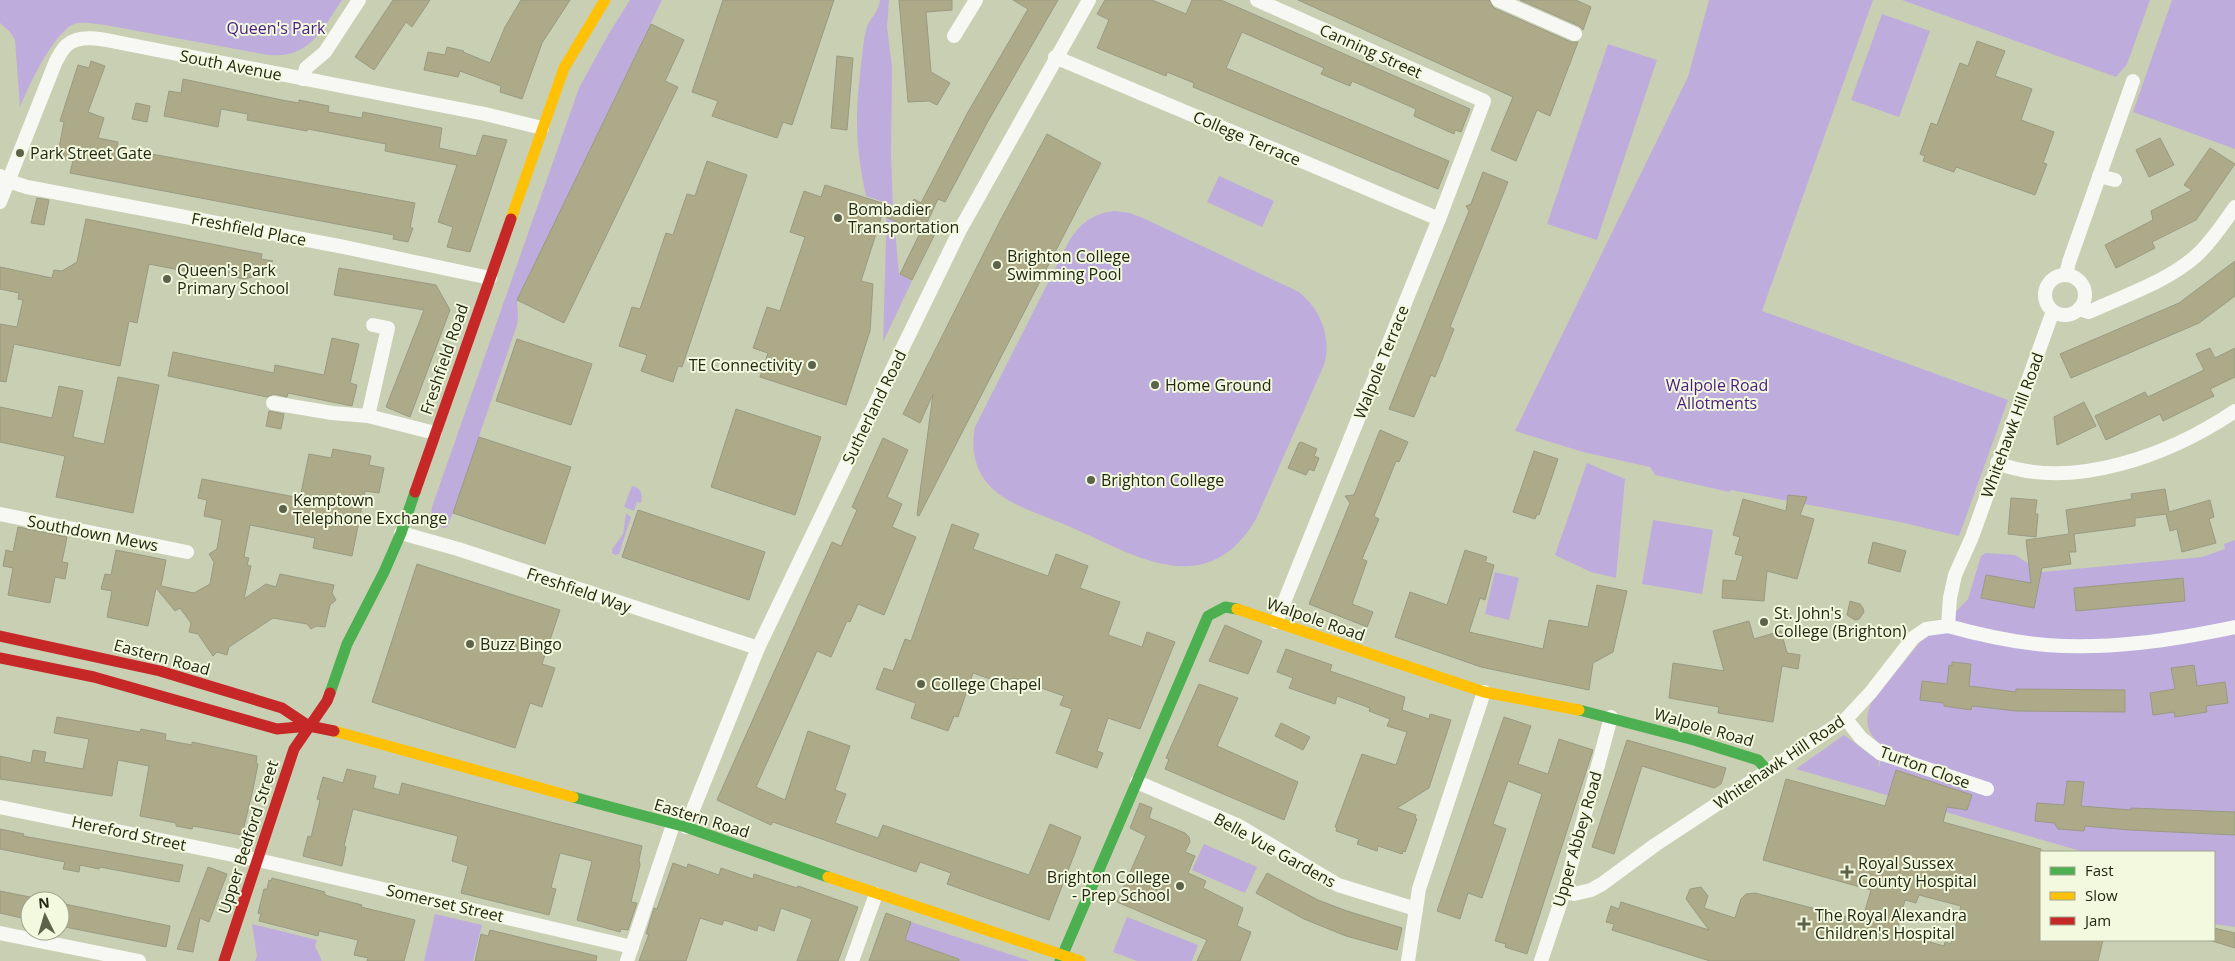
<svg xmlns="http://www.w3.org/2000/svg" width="2235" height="961" viewBox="0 0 2235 961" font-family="'Open Sans',sans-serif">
<rect width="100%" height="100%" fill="#c9cfb2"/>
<!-- green -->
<g fill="#beaddc">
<path d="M0,0h342c-20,30 -33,59 -74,55l-163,-30c-9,-1 -22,-4 -31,-1 -20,8 -46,63 -54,83l-5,-67 -5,-8 -10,-9z"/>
<path d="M630,0h32l-145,300 1,18 -1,7 -64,188 -6,14 -4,1c-10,-7 -14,-12 -10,-24l146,-416 29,-53z"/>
<path d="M880,0h9l-2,27 5,40 -1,88 2,53 6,66 13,7 -29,61 4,-139 -21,-7c-11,-51 -11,-80 -5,-131 2,-12 2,-26 6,-38 4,-11 11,-13 13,-27z"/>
<path d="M1709,0h164l-111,311 246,89 -49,136 -59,-14 -169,-32 -2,2 -74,-17 -5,-8 -67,-15 -68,-21 173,-354z"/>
<path d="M1902,0h248l-23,64 -11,13z"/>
<path d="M2172,0h63v149l-102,-37z"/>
<path d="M1882,14l48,17 -31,86 -48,-17z"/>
<path d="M1608,44l49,16 -60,180 -50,-16z"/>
<path d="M1219,176l55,25 -12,26 -55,-25z"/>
<path d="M1115,211l15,2 13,5 156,74c22,18 33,46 25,73l-68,154c-50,85 -123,35 -190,6 -25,-11 -60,-20 -78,-41 -14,-16 -17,-37 -13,-57l93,-184c11,-19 25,-30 47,-32z"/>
<path d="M1587,463l38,16 -9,99 -25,-6 -36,-17z"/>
<path d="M632,486c9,1 11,9 9,17l-4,-1 -3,9 -10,-4z"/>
<path d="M626,513l5,4 -12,37 -4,1 -3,-2v-4l11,-15z"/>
<path d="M1653,520l60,10 -11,64 -60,-10z"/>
<path d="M2235,540v387l-21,-3v-72h-130l-288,-83 48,-34 35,26 -1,7 8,-20c-18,-11 -23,-25 -15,-45l50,-62 18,-12 29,-30 13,-43 5,-3 29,2 27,17 160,-15 23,-8 -1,-5z"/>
<path d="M1495,572l24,6 -10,42 -24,-6z"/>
<path d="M1204,844l53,23 -12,26 -53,-23z"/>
<path d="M435,914l47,11 -9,36h-49z"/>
<path d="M1127,917l71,28 -6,16h-55l-24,-9z"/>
<path d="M911,922l119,39h-73l1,-3 -54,-17z"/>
<path d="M252,924l65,16 -2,6 7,15h-67l2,-5z"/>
</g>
<!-- building -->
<g fill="#acaa88" stroke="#999a83" fill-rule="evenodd">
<path d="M393,0h37l-18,27 -6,-5 -32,48 -19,-13z"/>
<path d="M521,0h49l-28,43 -20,56 -22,-7 1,-6 -41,-15 -2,6 -34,-7 4,-18 17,3 2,-8 17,4 -1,1 27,11 15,-36z"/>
<path d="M723,0h111l-42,125 -9,-3 -6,16 -65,-22 6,-15 -26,-9z"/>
<path d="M899,0h53v10l-26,2 5,60 19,11 -13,22 -8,-4 -21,1z"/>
<path d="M1013,0h45l-71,123 -42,79 -7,-3 -13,28 11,5 -24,48 -12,-6 20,-41 -38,-18 -21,66 12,3 -3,47 -24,74 -86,-28 8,-24 -15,-5 14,-41 13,4 25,-74 -15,-5 14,-41 17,6 4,-12 83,26 6,-12 7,4 47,-91 60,-103z"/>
<path d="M1105,0h47l34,14 6,-14h29l249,109 -9,23 -6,-2 -1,4 -40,-18 2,-7 -64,-28 -2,5 -29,-12 3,-6 -82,-36 -16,36 223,93 -11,28 -245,-102 1,-4 -27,-11 -1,4 -69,-28 12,-28 -12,-6z"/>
<path d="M1298,0h191l5,8 77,34h7l-28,74 -13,-6 -21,51 -25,-11 22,-53z"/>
<path d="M1520,0h56l15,7 -8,23 -4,-4z"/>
<path d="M651,24l33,16 -19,41 13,6 -114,236 -47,-23z"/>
<path d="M1977,41l28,10 -10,25 37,13 -11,31 33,12 -11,31 4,1 -12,31 -79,-28 -2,5 -31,-11 2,-5 -5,-2 11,-31 6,2 23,-62 8,3z"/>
<path d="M837,56l16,2 -6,72 -16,-2z"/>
<path d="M91,61l14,5 -17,46 16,6 -6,20 20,4 -1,6 8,1 290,54 -5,25h3l-5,14 -15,-3 1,-4 -324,-62 3,-12 -16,-3 7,-36 -4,-1 18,-56 11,3z"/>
<path d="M183,79l99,21 17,3v-3l30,6 -1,6 34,6 1,-6 79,16 -3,20 37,8 7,-21 24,5 -37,112 -23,-5 6,-20 -15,-5 19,-57 -72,-14 1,-7 -78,-15 -1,2 -60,-11 1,-6 -27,-5 -3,18 -54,-11 5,-25 12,2z"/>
<path d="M136,103l14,3 -3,16 -15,-3z"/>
<path d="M1047,134l54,29 -182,353 -2,-1 16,-121 -13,29 -17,-9 97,-193z"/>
<path d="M2160,138l14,27 -25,12 -13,-27z"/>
<path d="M2210,148l25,16 -39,56 -44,22 3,6 -39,20 -11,-23 48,-25 -2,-9 41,-21 -8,-5z"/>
<path d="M707,161l40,14 -65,192 -4,-1 -5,16 -32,-11 6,-16 -28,-9 13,-39 8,2 26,-76 7,2 14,-41 8,2z"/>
<path d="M1483,172l25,10 -58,145 4,2 -19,48 -4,-2 -17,42 -25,-8 67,-166 13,-32 -3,-5 5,-2z"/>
<path d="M37,198l12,2 -5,25 -13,-2z"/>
<path d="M86,219l176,35 -1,5 12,2 -18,15 -10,3 -23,-4 -1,3 -72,-14 -12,59 -8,-2 -9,45 -106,-22 -8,38 -6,-1v-57l17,3 6,-27 -5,-1 1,-6 -19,-4v-22l52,11 2,-8 8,1 15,-9z"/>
<path d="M2235,261v35l-36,27 -128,55 -11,-24 119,-51z"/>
<path d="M339,268l97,17 14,25 -40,107 -24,-10 38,-97 -90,-15z"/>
<path d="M332,338l27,6 -9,39 7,2 -5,21 -64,-13 -1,4 -13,-3 -7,3 -99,-21 5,-24 101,21 1,-8 49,10z"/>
<path d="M517,339l75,25 -21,61 -75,-24z"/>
<path d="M2210,348l5,10 20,-10v29l-25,12 4,7 -51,25 -3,-7 -54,26 -11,-24 50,-24 3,5 56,-27 -8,-16z"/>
<path d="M118,377l41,8 -26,128 -77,-16 9,-41 -65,-14v-35l52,11 7,-32 24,5 -10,46 31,7z"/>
<path d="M2084,402l12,24 -39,19 -3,-28z"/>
<path d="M736,409l85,28 -26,78 -84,-28z"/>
<path d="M269,411l15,3 -3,15 -15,-3z"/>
<path d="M1380,430l28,12 -9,20 -3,-1 -22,55 5,3 -17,40 5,2 -15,43 21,8 -6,15 -58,-23 41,-101 -5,-7 9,-1z"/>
<path d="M479,437l92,30 -26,77 -92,-31z"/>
<path d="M883,438l25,12 -21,47 15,7 -10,23 24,10 -32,78 -26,-11 -8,18 -3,-1 -16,36 -14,-6 -61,136 29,13 23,-69 42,15 -15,44 11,4 -11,29 43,15 5,-13 146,50 21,-51 31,13 -32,83 -102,-36 4,-11 -31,-11 -4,10 -143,-50 -2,3 -54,-25 115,-258 9,4 16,-36 -5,-3z"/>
<path d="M1301,442l16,7 -3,7 5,2 -5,13 -5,-2 -3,6 -18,-7 11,-25z"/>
<path d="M333,449l38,7 -2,9 15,3 -5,25 -14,-2 -13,65 -39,-8 2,-10 -65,-13 -6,32 5,1 -2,7 4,1 -7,33 22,-15 10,3 4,-13 54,11 -2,8 4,7 -6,5 -5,22 -9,-1 -5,3 -4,-5 -34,-6 -44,29 -2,8 -10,-3 -4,4 -15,-22 -9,-2 2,-9 -11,-15 -5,3 -19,-23 -8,38 -41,-9 5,-26 -11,-2 4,-15 6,1 5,-25 50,10 -5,26 33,7 16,-9 4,-22 -5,-8 8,-5 5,-29 -18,-4 3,-16 -9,-2 4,-19 98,19 9,-44 22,4z"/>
<path d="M1534,451l24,8 -19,56 -2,-1 -2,5 -22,-7z"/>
<path d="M2165,489l4,23 41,-12 4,17 -5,2 7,24 -34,9 -5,-23 -7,2 -4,-17 -31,4v8l-61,8 2,18h-7l2,12 -29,4 -8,40 -53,-10 5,-23 45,8 -5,-43 43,-6 -3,-24 66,-11 -1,-5z"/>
<path d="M1788,495l19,2 -7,18 14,4 -17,60 -30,-8 -3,30 -42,-3 1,-18 13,1 7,-25 -8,-2 5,-17 -7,-2 10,-36 43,12z"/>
<path d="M2011,498l26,2 -2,14h3l-2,23 -28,-3z"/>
<path d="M638,510l127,42 -16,48 -127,-43z"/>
<path d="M952,524l27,10 -6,15 75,27 8,-22 32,12 -8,22 40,14 -12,33 34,12 5,-15 28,10 -35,87 -32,-11 -11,33 6,2 -6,15 -41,-15 16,-44 -12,-4 4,-9 -51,-18 -3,8 -37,-13 -15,44 -4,-1 -6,15 -37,-13 5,-15 -40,-14 8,-21 9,3 12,-32 6,2z"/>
<path d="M18,527l49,10 -5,25 6,1 -3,16 -10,-2 -5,26 -42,-8 5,-27 -10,-2 3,-16 7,2z"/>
<path d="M1873,542l33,9 -6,21 -32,-9z"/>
<path d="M1465,550l22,7 -2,5 9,3 -9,35 -5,-2 -11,34 74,17 6,-29 39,7 9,-42 30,6 -14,61 -20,11 -4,27 -108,-23 -86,-30 15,-45 37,13z"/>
<path d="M417,564l143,46 -18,54 13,4 -13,39 -12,-4 -15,45 -143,-46z"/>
<path d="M2183,578l2,23 -109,10 -2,-23z"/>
<path d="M1850,601l10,3 3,4 1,4 -5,7 -4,1 -8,-5z"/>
<path d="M1749,621l5,18 27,-8 6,22 13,2 -2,14 -16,-3 -9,56 -55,-9 1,-6 -50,-9 4,-35 51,8 -11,-40z"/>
<path d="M1225,625l37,16 -14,33 -39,-13z"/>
<path d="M1286,649l46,16 -2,6 75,26 -3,13 27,9 1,-5 21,6 -22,68 -32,20 19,7 -1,3 2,1 -12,33 -2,-1 -1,3 -24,-8 -1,5 -20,-7 2,-5 -23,-8 1,-3 -2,-1 27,-73 34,11 11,-33 -20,-6 3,-7 -21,-8 1,-3 -33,-12 -2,8 -46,-16 4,-10 -16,-6z"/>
<path d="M1952,662l19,2 -2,22 47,6v-3l109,1v22l-109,-1 -44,-5 -1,4 -27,-4v-3l-24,-3 2,-19 25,3 2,-19 3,1z"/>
<path d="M2194,665l3,21 28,-4 3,21 -22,3 1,6 -32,5 -1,-5 -21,3 -3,-22 25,-4 -4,-21z"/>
<path d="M1199,684l39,14 -21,48 81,36 -14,38 -119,-51 4,-10 -3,-1z"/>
<path d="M57,717l83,15 1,-3 25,5 -1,6 27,5v-3l65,14 -1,7 2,1 -5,25 -11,46 -49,-9 -1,3 -16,-3v-3l-36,-7 9,-50 -31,-6 -6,36 -112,-17v-23l31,7 2,-13 13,2 -2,10 39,7 6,-30 -35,-6z"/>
<path d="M1504,717l27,9 -13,38 30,10 11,-35 34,11 -66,204 -22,-7 1,-3 -11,-3 47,-147 -34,-13 -15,43 13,5 -24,69 -14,-5 -8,26 -23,-8z"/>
<path d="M1281,723l29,14 -7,13 -28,-14z"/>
<path d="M1627,740l99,28 -5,16 -7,4 -72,-22 -28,88 -22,-7z"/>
<path d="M347,769l29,7 -3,12 26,7 3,-12 240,63 -3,14 1,5 -9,37 6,1 -9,27 -7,-1 -1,3 -43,-12 15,-59 -32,-8 -9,35 5,1 -7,26 -88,-22 7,-27 -16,-5 6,-25 -105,-27 -9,37 2,1 -4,19 -39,-10 5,-20 3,1 9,-37 -3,-1 6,-22 20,6z"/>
<path d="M1896,770l76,25 -5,15 -20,-3 -4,15 98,27v91h62l-5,21h-388l-98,-31 2,-6 -8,-2 5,-16 8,3 2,-7 88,28 -23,-31 4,-10 11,-2 7,9 -4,12 31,10 6,-19 5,-5 9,-1 107,28 9,-31 -108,-30 23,-81 99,27zM1919,895l42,11 -10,38 -6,-2 -1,4 -45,-12 1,-3 -3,-1 8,-30 11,3z"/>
<path d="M2067,781l17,1 -3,24 50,4v-2l104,4v23l-105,-5 -45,-4 -1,5 -26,-2 -4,-6 -19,-2 2,-18 27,2z"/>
<path d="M1140,803l12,5 -3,10 36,15 4,4 1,5 -5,10 10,4 -7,17 18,8 -3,7 40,20 -6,18 14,6 -11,29h-43l10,-21 -90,-38 29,-66 -16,-8z"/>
<path d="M0,829l24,5 -1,2 160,29 -4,17 -79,-15 -1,2 -19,-4 -1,7 -16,-3 2,-7 -65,-13z"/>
<path d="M673,863l14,5 1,-4 31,11 2,-7 32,11 1,-5 43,14 1,-2 60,21 -20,54h-41l15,-42 -31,-11 -7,23 -16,-6 -1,6 -33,-11 -2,5 -22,-7 -14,43h-47l10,-27h-3l8,-26 3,1z"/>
<path d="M208,867l19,7 -18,48 -9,-4 -7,34 -16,-3z"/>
<path d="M1267,873l51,27 26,10 58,18 -5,22 -51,-14 -42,-17 -48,-26z"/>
<path d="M272,878l53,14 -1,2 4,2 34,9 -1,2 54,13 -11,41h-37l1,-3 -14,-3 4,-15 -39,-9 -1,5 -59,-15 2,-7 -3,-1 6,-24h3l2,-9 2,1z"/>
<path d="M0,891l30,6v23l-30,-7z"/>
<path d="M60,903l110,23 -4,21 -106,-21z"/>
<path d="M886,913l25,9 -6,18 54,19v2h-90z"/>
<path d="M2214,928l21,5v15l-26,-8h5z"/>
<path d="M490,930l107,26 -1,5h-121l6,-27 7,2z"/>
</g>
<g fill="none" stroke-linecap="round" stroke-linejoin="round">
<!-- street -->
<g stroke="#f7f8f3" stroke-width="14">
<path d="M1257,0l227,101 -45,118 -163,403"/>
<path d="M1498,0l77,34"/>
<path d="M954,36l22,-36"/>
<path d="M1055,57l384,162"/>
<path d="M303,79l3,-11 19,-16 34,-52"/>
<path d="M0,176l8,5 19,6 312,59 151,32"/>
<path d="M2099,176l16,4"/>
<path d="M0,202l56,-141c3,-5 6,-12 11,-16 14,-12 39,-5 54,-2l364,71 57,14"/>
<path d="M2066,275l3,-13 64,-181"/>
<circle cx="2065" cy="295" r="20"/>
<path d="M2079,309l10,3c36,-17 78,-30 108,-57 15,-14 26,-31 38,-48"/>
<path d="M273,403l59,10 36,3 67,17"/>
<path d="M368,416l20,-88 -15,-3"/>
<path d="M1997,463c76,29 174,-9 238,-52"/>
<path d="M0,514l187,38"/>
<path d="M401,533l57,16 300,99"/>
<path d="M1948,626c32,9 65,16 98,19 63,5 127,-5 189,-18"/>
<path d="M1846,719l15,19 19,15 107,36"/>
<path d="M1137,782l102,44 99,59 78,24"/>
<path d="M0,807l258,53 374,87"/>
<path d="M686,827l72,-179 110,-229 93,-191 128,-228"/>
<path d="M1564,892l10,2 17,-4 11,-6 53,-39 191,-126 25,-27 42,-54 13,-9 22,-3 2,-28 5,-23 17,-38 81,-226"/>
<path d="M0,933l139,28"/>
<path d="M627,961l46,-136"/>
<path d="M852,961l24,-67"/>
<path d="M1408,961l11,-72 65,-197"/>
<path d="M1541,961l23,-69 47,-175"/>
</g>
<!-- fast -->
<g stroke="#4caf50" stroke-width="11">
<path d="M330,693l17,-49 37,-72 17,-39 14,-41"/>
<path d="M1579,710l115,30 64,20 9,10"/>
<path d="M573,797l113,30 142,50"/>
<path d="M1060,961l148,-345 17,-9 12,2"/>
</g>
<!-- slow -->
<g stroke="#ffc107" stroke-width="11">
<path d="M511,219l53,-151 41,-68"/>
<path d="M1237,609l247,83 95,18"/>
<path d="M334,731l239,66"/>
<path d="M828,877l252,84"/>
</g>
<!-- jam -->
<g stroke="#c62828" stroke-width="11">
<path d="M415,492l96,-273"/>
<path d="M0,636l160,35 122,37 27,18"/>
<path d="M0,658l94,19 183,52 32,-3 25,5"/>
<path d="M224,961l70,-212 33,-48 3,-8"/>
</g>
</g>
<!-- markers -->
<g fill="#5d624b" stroke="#f3f9de" stroke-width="2">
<circle cx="20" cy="153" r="5"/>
<circle cx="838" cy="218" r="5"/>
<circle cx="997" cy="265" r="5"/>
<circle cx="167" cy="279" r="5"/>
<circle cx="812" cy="365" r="5"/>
<circle cx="1155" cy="385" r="5"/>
<circle cx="1091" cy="480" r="5"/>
<circle cx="283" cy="509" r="5"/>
<circle cx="1764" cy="622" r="5"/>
<circle cx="470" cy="644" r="5"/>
<circle cx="921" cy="684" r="5"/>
<path d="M1844.5 864.5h5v5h5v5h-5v5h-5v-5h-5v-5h5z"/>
<circle cx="1180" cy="886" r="5"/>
<path d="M1801.5 916.5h5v5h5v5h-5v5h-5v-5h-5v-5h5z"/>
</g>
<g text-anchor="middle" stroke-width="4" stroke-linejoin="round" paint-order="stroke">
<!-- park labels -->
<g font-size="16" fill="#471b80" stroke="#f3f9de">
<text x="276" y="34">Queen's Park</text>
<text x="1717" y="391">Walpole Road<tspan x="1717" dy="18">Allotments</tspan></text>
</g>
<!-- street labels -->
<g font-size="16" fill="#232713" stroke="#f3f9de">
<text transform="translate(1371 51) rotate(24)" y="6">Canning Street</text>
<text transform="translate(231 65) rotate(11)" y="6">South Avenue</text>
<text transform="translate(1247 138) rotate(23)" y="6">College Terrace</text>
<text transform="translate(249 229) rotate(11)" y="6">Freshfield Place</text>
<text transform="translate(444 359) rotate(-71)" y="6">Freshfield Road</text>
<text transform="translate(1381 362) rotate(-68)" y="6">Walpole Terrace</text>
<text transform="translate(874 407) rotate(-64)" y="6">Sutherland Road</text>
<text transform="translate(2012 425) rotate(-70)" y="6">Whitehawk Hill Road</text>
<text transform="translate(93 533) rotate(11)" y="6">Southdown Mews</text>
<text transform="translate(579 590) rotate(19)" y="6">Freshfield Way</text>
<text transform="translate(1316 619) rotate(19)" y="6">Walpole Road</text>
<text transform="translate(162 657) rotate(15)" y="6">Eastern Road</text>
<text transform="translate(1704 727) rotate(16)" y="6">Walpole Road</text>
<text transform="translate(1779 762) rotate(-34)" y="6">Whitehawk Hill Road</text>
<text transform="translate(1925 767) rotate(20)" y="6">Turton Close</text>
<text transform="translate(702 818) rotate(17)" y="6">Eastern Road</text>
<text transform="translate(129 833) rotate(12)" y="6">Hereford Street</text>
<text transform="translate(248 837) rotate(-72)" y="6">Upper Bedford Street</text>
<text transform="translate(1577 839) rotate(-74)" y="6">Upper Abbey Road</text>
<text transform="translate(1275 850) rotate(29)" y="6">Belle Vue Gardens</text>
<text transform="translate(445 903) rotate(13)" y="6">Somerset Street</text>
</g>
<!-- poi labels -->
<g font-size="16" fill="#232713" stroke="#f3f9de" text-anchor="start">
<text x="30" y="159">Park Street Gate</text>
<text x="848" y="215">Bombadier<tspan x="848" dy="18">Transportation</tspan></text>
<text x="1007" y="262">Brighton College<tspan x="1007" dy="18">Swimming Pool</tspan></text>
<text x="177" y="276">Queen's Park<tspan x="177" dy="18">Primary School</tspan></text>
<text x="802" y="371" text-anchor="end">TE Connectivity</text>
<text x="1165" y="391">Home Ground</text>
<text x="1101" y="486">Brighton College</text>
<text x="293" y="506">Kemptown<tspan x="293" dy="18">Telephone Exchange</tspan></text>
<text x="1774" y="619">St. John's<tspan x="1774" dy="18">College (Brighton)</tspan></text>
<text x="480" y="650">Buzz Bingo</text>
<text x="931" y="690">College Chapel</text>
<text x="1858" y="869">Royal Sussex<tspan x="1858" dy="18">County Hospital</tspan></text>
<text x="1170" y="883" text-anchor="end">Brighton College<tspan x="1170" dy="18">- Prep School</tspan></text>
<text x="1815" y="921">The Royal Alexandra<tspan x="1815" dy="18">Children's Hospital</tspan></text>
</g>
</g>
<!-- legend -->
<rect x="2040" y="851" width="175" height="90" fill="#f3f9de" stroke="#a0a58d"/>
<rect x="2050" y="867" width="25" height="8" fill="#4caf50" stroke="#a0a58d"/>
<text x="2085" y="876" font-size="15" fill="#232713">Fast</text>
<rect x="2050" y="892" width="25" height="8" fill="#ffc107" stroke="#a0a58d"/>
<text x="2085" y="901" font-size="15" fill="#232713">Slow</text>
<rect x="2050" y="917" width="25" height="8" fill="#c62828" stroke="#a0a58d"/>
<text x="2085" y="926" font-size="15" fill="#232713">Jam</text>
<!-- north arrow -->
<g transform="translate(45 916) rotate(355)"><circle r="24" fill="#f3f9de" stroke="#a0a58d"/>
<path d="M0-4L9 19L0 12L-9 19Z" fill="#5d624b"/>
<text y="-8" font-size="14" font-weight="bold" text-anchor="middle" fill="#232713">N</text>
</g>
</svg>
